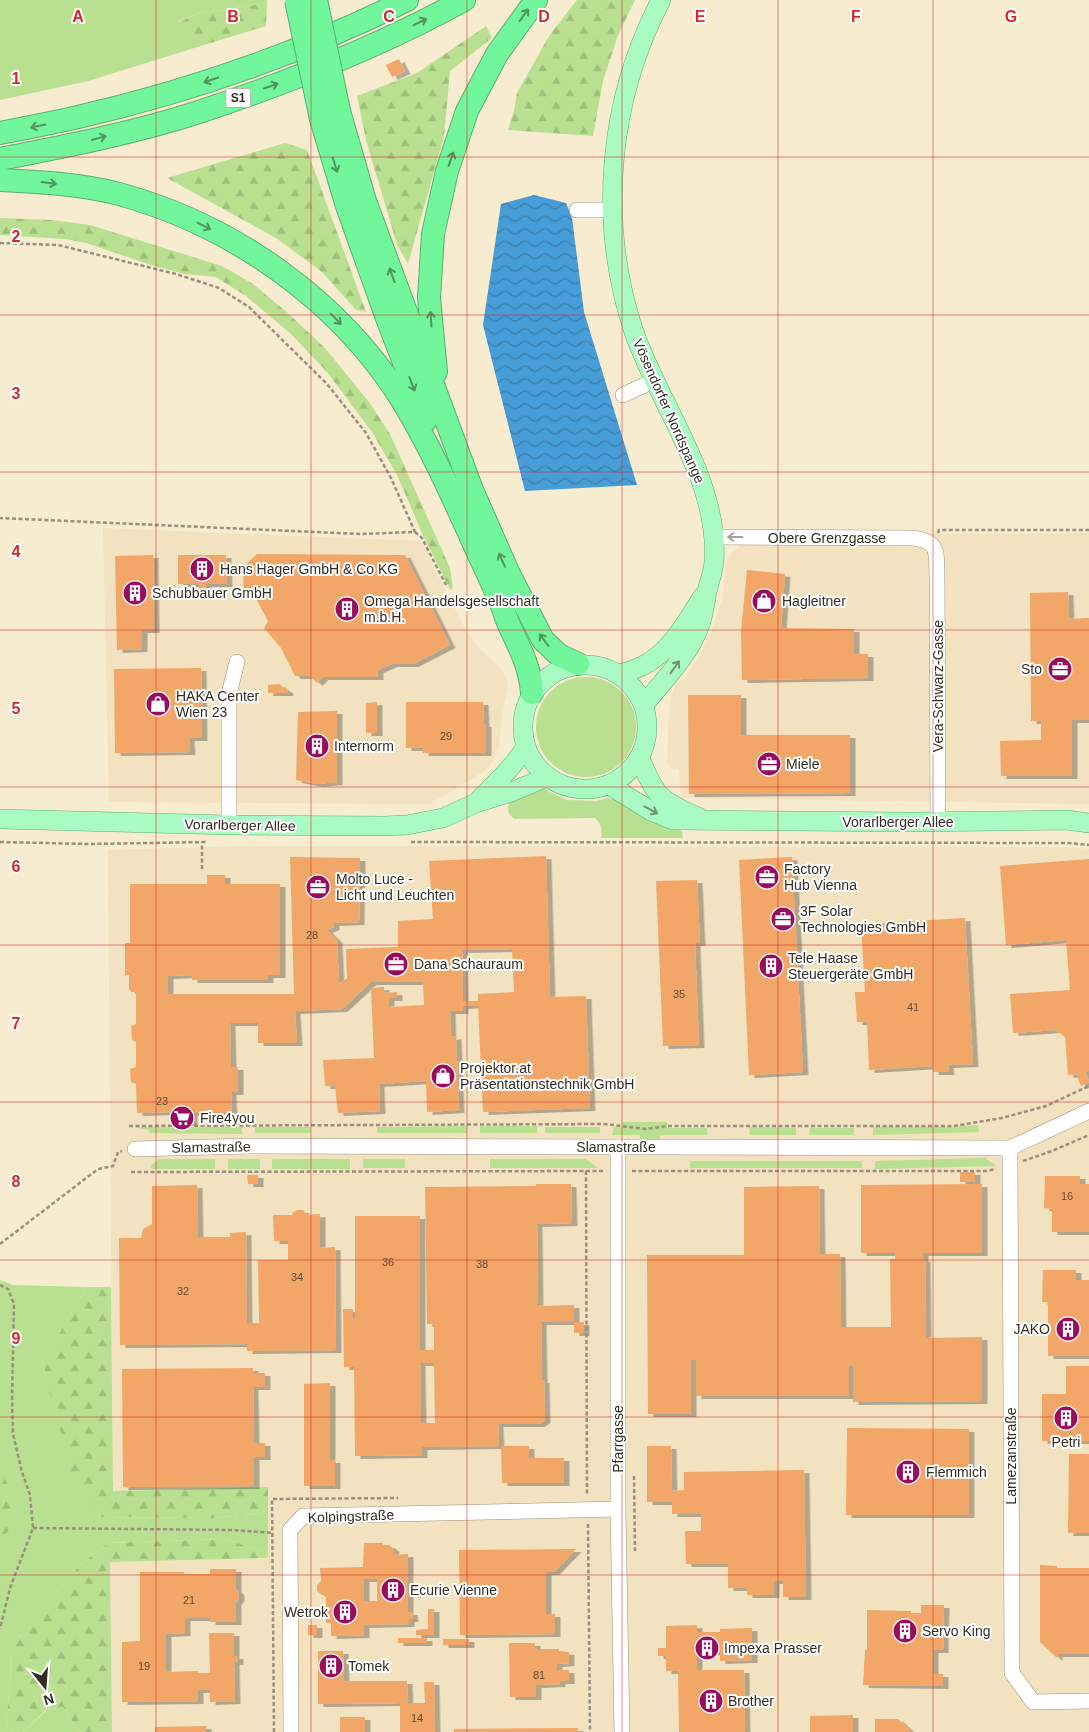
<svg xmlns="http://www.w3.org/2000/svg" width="1089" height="1732" viewBox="0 0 1089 1732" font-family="Arial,sans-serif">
<defs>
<pattern id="forest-firs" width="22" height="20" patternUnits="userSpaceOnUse" patternTransform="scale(1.25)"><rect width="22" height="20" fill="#b8e090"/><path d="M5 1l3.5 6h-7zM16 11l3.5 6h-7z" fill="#9fc07c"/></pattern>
<pattern id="water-waves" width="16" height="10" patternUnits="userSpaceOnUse" patternTransform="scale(1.25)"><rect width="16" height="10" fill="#479dd7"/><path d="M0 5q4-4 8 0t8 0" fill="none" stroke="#3c80ae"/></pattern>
<filter id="shadow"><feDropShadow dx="5.5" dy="3" stdDeviation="0" flood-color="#0004"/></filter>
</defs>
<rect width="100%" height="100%" fill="#f7ebd0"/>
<!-- built -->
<g fill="#f2e2c0">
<path d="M103,528l318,13 44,88 16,21 20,18 5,9 2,11 -6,28 -3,31 -4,10 -6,10 -9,7 -50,30 -321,-2z"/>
<path d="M1089,533v271l-408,-6 -2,-28 -7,-1 -5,-6 3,-62 6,-17 9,-7 17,-25 12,-27 8,-26 5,-37 4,-9 7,-5 -1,-14z"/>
<path d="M245,846l823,1 21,2v883h-977l-2,-170 158,-4 -1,-71 -154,4 -5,-641z"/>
</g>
<!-- grass -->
<g fill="#b8e090">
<path d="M0,0h267v3l-70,11 -18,7 12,28 -103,32 -88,19z"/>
<circle cx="586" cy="727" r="50"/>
<path d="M544,789l23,11 30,1 10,-3 12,2 59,29 4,3 1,6h-82c1,-9 1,-13 -6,-20l-80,1c-7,-4 -8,-9 -6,-17l26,-12z"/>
<path d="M622,1122h45v6h40v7h-47v5l-20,1v-6h-28l2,-8h9z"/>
<path d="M978,1125l1,7 -106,3v-8h79z"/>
<path d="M467,1126v7h-90v-6z"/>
<rect x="480" y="1126" width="57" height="7"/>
<path d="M134,1127h108v7l-91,-1 -3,-3z"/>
<rect x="255" y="1127" width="56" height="6"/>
<rect x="545" y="1127" width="55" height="6"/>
<path d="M749,1127l47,1v7h-46z"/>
<path d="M810,1128h44v7h-45z"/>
<path d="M985,1158l12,8 -122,3v-8z"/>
<path d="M159,1159h56v10h-63l-2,-3z"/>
<rect x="228" y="1159" width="32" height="10"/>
<rect x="272" y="1159" width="78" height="10"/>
<rect x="363" y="1159" width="42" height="9"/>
<path d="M490,1159h96l12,9h-108z"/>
<rect x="690" y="1161" width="172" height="7"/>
<path d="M0,1280l13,5 74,2 -44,75c10,54 35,104 56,155l112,1 57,-5v39l-44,-13 -116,4 -28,22 -70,85 1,24 -5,48 3,10h-9z"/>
<path d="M63,1707l16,25h-56l24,-22z"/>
</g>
<!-- forest -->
<g fill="url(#forest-firs)">
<path d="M577,0h58l-17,35 -15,46 -10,55 -85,-6 6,-19 3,-18 32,-57z"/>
<path d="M267,3l-1,23 -75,23 -12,-27 18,-8z"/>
<path d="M486,26l6,12 -42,33 -6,65 -36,128 -11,-19 -31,-105 -9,-44 60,-23z"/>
<path d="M285,143l22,7 59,162 -10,-2 -34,-38 -46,-34 -109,-60z"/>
<path d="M0,218l52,2 38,5 132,41 31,18 36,30 36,34 44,54 21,32 60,134 3,21 -3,1 -27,-55 -26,-60 -25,-43 -45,-60 -36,-38 -45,-38 -30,-19 -32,-3 -36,-10 -62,-21 -21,-4 -65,-4z"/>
<path d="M87,1287h24l2,204 155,-4v26l-57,5 -112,-1 -29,-45 -13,-56 -9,-29 -5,-26z"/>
<path d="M0,1469l17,35 -3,20 -14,17z"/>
<path d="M224,1539l44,13v6l-158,4 2,170h-33l-16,-25 -17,3 -23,22h-14l-3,-10 5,-48 -1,-24 70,-85 28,-22z"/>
</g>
<!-- water -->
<path fill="url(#water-waves)" d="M534,195l32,8 6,15 12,94 53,173 -112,6 -42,-166 18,-121z"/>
<!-- building -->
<g fill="#f2a767" fill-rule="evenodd" filter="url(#shadow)">
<path d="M399,59l6,12 -13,6 -6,-12z"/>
<path d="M257,554l148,1 45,90 -37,19h-21l-14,6v7h-55l-6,6 -7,-7h-15l-14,-28 -17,-20 4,-7 -13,-24 -11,-1 -1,-29z"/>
<path d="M153,555l1,75h-12v19l-25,1 -2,-94z"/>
<path d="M178,555h48l1,29h-21v10h-6l-1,-10h-21z"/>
<path d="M747,570l38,4 -4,54 73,1v25h14v24l-126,2 -1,-49z"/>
<path d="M1068,592l1,27 20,-1v102h-17v56h-71l-1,-35 41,-1v-19h-10l-1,-128z"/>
<path d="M201,668l1,70h-13l1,14 -75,1 -1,-84z"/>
<path d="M279,684l9,7v2h-20v-8z"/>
<path d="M688,695h53v40h109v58l-161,1z"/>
<path d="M377,702v31h-11v-30z"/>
<path d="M406,702h77l1,22h2v29h-63v-5h-17z"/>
<path d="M337,711v71l-20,2 -21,-4 2,-68z"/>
<path d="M546,856l4,141 36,-1 4,112 -107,4 -5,-107 -15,1v5h-13l1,26 5,-1 3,74 -32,2 -1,-31 -47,3 1,27 -42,2 -3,-27h-10l-2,-26 51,-2 -3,-70 13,-1v6l13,-1v6h-8v9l35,-2 -1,-23h-52l-29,27 -47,2 2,32h-39v-20h-28l1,44h7v25h-7l1,21h-40v10h-20l-1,-11 -34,1 -1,-29 -5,-2 -1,-13 6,-2v-25l-4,-2 -1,-14 5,-2v-32h-5l-2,-3v-14h-4v-32h5v-59h77v-9h18v9h55v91h-12v5h-76v-5l-24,1v18h126l-4,-137 70,1 -1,64 -25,1v4l-7,3 10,10 2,44 8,-6 -1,-29 52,-2v-26l35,-2 -4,-58zM512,949l2,43 -36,2v7h-15l-1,-51z"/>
<path d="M792,857l11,215 -54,3 -10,-215z"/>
<path d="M1089,859v211l-3,1 3,11 -8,4 -4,-10 2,-2 -11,1 -3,-38 -9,-7 -43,3 -3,-39 60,-4 -4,-50 -60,5 -6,-79z"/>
<path d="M697,880l3,63h-5l4,102 -36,1 -7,-165z"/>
<path d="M965,918l8,146 -25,1 1,7h-16v-6l-64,4 -2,-48h-10l-2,-30h10l-4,-68z"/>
<rect x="960" y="1172" width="15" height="10"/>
<path d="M247,1175h11v9h-10z"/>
<path d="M1045,1176h35v8h9v48h-37v-23l-8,-1z"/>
<path d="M536,1184h35l1,39 -35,1 1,82 36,-1v17h-33l1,58h2l1,40 -6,4h-41l1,22 -77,1v8l-67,1 -1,-89h-10l-1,-58h10v10h2v-103h65v134h14v-26h-7l-2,-137 111,-1zM420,1363h14l1,60h-14z"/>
<path d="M982,1184v69h-59v6h2l1,79 56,-1v64l-129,1v-36h-4v30h-153v-36h-5v54h-43l-1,-159h97v-68l75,-1 1,68h20l1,73h50l-1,-68h5v-6h-34v-68z"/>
<path d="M197,1185l1,52h32v-4l16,-1 1,91h12l-1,-63h30v-19h-14l-1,-26h20l-1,-2 5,-3h6l4,5 13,-1v34l15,-1 1,103 -89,1v-7l-127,1 -1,-107h22l2,-9 9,-5v-38z"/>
<path d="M1043,1270h33v10h13v76h-41v-54h-6z"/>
<rect x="574" y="1322" width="10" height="11"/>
<path d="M1066,1366h23v75h-47v-47h24z"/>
<path d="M253,1368v5h12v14h-12l1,56h11v14h-11v29l-131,1 -1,-118z"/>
<path d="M330,1383v77h5v26h-31v-102z"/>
<path d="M847,1428l122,1v86h-123z"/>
<path d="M501,1446h28v12h35v25h-62z"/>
<path d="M647,1446h24l1,45 12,-1v-18l120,-2 2,127h-23v-16h-9v14h-27v-7h-19v-24h-42l-1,-33h16v-17h-29v-12h-25z"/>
<path d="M1069,1454h20v79h-21z"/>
<path d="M364,1543h19v2h6l5,4v6l14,-1v58h4l1,7h-4v5l-45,1v10l-33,1v-13h-5v-28h-4l-5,-4v-6l4,-4 -1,-13 43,-1zM364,1579h13v22h-13z"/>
<path d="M576,1549l-22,23h-8v42h9v20l-95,1 -1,-85z"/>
<path d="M1040,1565l17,1v2h32v86h-32v4l-17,-16z"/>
<path d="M210,1569h26v20l3,4v5l-3,4v20h-26v-4h-25v15l-19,1v38l32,-1v2h12l-1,-40h25v23h4v6h-4l1,39 -25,1v-12h-12v11l-76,1v-60l18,-1v-69h44v2h26z"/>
<path d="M921,1605h23l-1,45h-10v24h10v12l-80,-1 2,-35h2v-40l44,1v2h10z"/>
<path d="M428,1609h6v26h-18v-5l12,-1z"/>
<rect x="308" y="1625" width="9" height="10"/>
<path d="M697,1625v7h23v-3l32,-1v32l-32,1v-9l-23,1v17h47l1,62h-66l-1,-61h-12v-15h-8v-8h8v-22z"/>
<rect x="398" y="1638" width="29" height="5"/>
<rect x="443" y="1639" width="26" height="6"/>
<path d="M509,1643h26v6h24v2l10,1v11l-12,1v6h12v11h-9v3l-24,1v12h-26z"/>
<path d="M318,1651h25l1,30h63l1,22h17l-1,-21h10l1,50h-35v-29l-82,1z"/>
<path d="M853,1715v17h-43v-16z"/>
<rect x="340" y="1717" width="25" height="15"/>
<path d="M875,1719h23l14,13h-37z"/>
<path d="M206,1726v6h-51v-5z"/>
<path d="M578,1728v4h-124v-3z"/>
</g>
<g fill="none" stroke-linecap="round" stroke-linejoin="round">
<defs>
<g id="minor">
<path d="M577,210h35"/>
<path d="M623,395l30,-14"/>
<path d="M713,537l199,1c28,3 24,14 25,38l1,246"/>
<path d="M229,825v-131l8,-32"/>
<path d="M618,1147v362l4,223"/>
<path d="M1010,1148l2,525 21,29 56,-1"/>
<path d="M135,1149l113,-3 762,2 79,-37"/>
<path d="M291,1732l-1,-202 13,-14 315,-7"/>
</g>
<g id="major">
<circle cx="585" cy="727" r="62"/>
<path d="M620,674c10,-3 21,-6 29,-12 25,-15 39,-44 55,-67"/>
<path d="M644,705c16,-21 36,-40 48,-63 11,-20 11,-29 15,-50 2,-10 6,-19 7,-30 6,-82 -56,-158 -81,-233 -35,-108 -25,-228 28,-329"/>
<path d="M640,758c15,38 20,43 58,59"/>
<path d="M609,785l42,26 22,9 238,2 156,-2 22,3"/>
<path d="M479,800c17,-17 34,-33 47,-53"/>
<path d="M0,819l229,6 155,1 23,-1 36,-7 33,-15 35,-11 36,-15"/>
</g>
<g id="highway">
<path d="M339,111l26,90 107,289 37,84 34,66 16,15 19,9"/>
<path d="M321,119l26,87 40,112 39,102"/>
<path d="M0,133c26,-5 52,-10 78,-16 113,-26 225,-65 329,-117"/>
<path d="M0,159c67,-13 134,-26 199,-47 91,-30 181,-66 265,-112"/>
<path d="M0,180c40,2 81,4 119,14 114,31 220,106 283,206 28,46 50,95 72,144 8,18 17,36 25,55 4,8 6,17 10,26 11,24 21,41 23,68"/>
<path d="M436,372l-7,-74 4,-64 14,-63 20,-60 30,-57 39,-54"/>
</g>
</defs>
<!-- minor casing -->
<use href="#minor" stroke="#9c9077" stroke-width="16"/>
<!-- major casing -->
<use href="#major" stroke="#5bb071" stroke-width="20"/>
<!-- highway casing -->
<use href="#highway" stroke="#5bb071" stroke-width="24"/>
<!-- path -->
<g stroke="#98907d" stroke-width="2.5" stroke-dasharray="4 2.5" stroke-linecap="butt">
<path d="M0,243l58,2 118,29 43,14 30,19 78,77 39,49 25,45 24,54 -55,2 -360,-16"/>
<path d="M415,532l7,6 24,47"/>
<path d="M938,533l1,-3h150"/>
<path d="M0,842l90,2 118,-2"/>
<path d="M411,842l658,1 20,2"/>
<path d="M202,869v-27"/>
<path d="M129,1126l476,-2 41,5 22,-3h286l48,-8 44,-12 43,-20"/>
<path d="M1023,1161l29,-10 37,-16"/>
<path d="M586,1171l1,325"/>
<path d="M632,1171h354l10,-2"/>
<path d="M131,1172l473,-1"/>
<path d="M0,1244l98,-75 15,-3 5,-14 4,-1"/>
<path d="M0,1285l8,4 6,15 -2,96 1,34 9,38 8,23 3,33 -23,60 -10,41"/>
<path d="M634,1476l1,75"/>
<path d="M588,1524l2,208"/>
<path d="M33,1528l200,2 40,3"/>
<path d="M274,1732l-2,-233 126,-1"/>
</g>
<!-- minor -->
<use href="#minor" stroke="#fff" stroke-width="15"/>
<!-- major -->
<use href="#major" stroke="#aafac3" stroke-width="19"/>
<!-- highway -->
<use href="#highway" stroke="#71f69b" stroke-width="22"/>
<defs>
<g id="highway-bridge">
<path d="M296,0l25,119"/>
<path d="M316,0l23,111"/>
</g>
</defs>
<!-- highway-bridge casing -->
<use href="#highway-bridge" stroke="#5bb071" stroke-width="24" stroke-linecap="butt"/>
<!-- highway-bridge -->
<use href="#highway-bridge" stroke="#71f69b" stroke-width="22"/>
</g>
<!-- one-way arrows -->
<defs><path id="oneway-shaft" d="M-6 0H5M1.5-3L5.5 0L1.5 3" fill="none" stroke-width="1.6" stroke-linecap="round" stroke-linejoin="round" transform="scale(1.25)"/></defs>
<g stroke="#52925f">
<use href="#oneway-shaft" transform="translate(524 15) rotate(-54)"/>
<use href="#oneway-shaft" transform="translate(420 22) rotate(-26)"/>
<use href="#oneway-shaft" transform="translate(211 80) rotate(161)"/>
<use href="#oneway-shaft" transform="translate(271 86) rotate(-19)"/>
<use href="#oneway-shaft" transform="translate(38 126) rotate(169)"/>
<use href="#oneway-shaft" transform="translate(99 138) rotate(-15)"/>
<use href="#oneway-shaft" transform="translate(451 159) rotate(-71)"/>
<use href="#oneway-shaft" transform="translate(335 165) rotate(73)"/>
<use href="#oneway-shaft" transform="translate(49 183) rotate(7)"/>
<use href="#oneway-shaft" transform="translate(204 226) rotate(27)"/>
<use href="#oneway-shaft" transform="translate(392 275) rotate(-110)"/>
<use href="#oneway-shaft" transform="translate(336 319) rotate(46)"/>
<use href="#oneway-shaft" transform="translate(431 319) rotate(-94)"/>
<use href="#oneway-shaft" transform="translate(412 384) rotate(69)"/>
<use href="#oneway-shaft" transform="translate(502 560) rotate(-114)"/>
<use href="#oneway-shaft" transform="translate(544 640) rotate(-127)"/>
</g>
<use stroke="#a3a09c" href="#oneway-shaft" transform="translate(735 537) rotate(-180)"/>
<g stroke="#6e9473">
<use href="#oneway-shaft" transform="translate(675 667) rotate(-54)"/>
<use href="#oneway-shaft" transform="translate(651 810) rotate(28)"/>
</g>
<!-- grid -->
<path fill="none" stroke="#d62828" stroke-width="1" stroke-opacity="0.55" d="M156,0v1732M311,0v1732M467,0v1732M622,0v1732M778,0v1732M933,0v1732M0,157h1089M0,315h1089M0,472h1089M0,630h1089M0,787h1089M0,945h1089M0,1102h1089M0,1260h1089M0,1417h1089M0,1575h1089"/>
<!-- icons -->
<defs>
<symbol id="building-disc" viewBox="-11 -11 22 22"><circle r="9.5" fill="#990b5d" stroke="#fff"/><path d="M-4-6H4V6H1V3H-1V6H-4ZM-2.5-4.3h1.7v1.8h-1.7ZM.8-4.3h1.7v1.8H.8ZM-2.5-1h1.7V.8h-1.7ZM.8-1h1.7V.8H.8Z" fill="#fff"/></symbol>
<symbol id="shop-disc" viewBox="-11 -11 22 22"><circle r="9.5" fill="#990b5d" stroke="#fff"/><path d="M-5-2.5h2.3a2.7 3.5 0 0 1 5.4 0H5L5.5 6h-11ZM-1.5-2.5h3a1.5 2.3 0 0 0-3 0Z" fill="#fff"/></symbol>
<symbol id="office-disc" viewBox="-11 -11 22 22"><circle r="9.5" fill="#990b5d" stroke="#fff"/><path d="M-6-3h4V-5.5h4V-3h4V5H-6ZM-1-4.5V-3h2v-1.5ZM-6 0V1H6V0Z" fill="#fff"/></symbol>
<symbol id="supermarket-disc" viewBox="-11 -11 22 22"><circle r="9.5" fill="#990b5d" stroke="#fff"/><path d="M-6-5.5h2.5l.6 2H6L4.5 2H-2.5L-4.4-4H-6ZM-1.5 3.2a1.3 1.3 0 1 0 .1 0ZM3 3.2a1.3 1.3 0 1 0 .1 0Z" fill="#fff"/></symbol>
</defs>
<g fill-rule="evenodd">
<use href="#building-disc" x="188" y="555" width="28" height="28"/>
<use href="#building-disc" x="121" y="579" width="28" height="28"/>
<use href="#shop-disc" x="750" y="587" width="28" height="28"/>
<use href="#building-disc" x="333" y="595" width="28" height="28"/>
<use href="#office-disc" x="1046" y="655" width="28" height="28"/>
<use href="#shop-disc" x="144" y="690" width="28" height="28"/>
<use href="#building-disc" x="303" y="732" width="28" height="28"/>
<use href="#office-disc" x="755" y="750" width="28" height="28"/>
<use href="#office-disc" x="753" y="863" width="28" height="28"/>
<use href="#office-disc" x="304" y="873" width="28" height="28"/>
<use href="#office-disc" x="769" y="905" width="28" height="28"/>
<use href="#office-disc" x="382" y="950" width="28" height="28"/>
<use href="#building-disc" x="757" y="952" width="28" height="28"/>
<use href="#shop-disc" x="429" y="1062" width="28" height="28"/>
<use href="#supermarket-disc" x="168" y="1104" width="28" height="28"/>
<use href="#building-disc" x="1054" y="1315" width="28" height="28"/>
<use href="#building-disc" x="1052" y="1404" width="28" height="28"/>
<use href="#building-disc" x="894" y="1458" width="28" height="28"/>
<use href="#building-disc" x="379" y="1576" width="28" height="28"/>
<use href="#building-disc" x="331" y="1598" width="28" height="28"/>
<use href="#building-disc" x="891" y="1617" width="28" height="28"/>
<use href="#building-disc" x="693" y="1634" width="28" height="28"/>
<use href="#building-disc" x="317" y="1652" width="28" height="28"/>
<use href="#building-disc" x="697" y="1687" width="28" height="28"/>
</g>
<g text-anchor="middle" stroke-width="4" stroke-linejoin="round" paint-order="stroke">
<!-- number labels -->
<g font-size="11" fill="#624c34">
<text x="446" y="740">29</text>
<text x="312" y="939">28</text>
<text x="679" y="998">35</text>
<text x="913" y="1011">41</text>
<text x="162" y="1105">23</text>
<text x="1067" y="1200">16</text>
<text x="388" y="1266">36</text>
<text x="482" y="1268">38</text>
<text x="297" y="1281">34</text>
<text x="183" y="1295">32</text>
<text x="189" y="1604">21</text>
<text x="144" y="1670">19</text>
<text x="539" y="1679">81</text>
<text x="417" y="1722">14</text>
</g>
<!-- shield labels -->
<rect fill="#fff" stroke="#706c65" stroke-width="1" x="225.5" y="88.5" width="25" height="19" rx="4"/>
<g font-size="12" font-weight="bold" fill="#322d23">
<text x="238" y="102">S1</text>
</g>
<!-- street labels -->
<g font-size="14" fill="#322d23" stroke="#fff">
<text transform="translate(669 411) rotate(66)" y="5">Vösendorfer Nordspange</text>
<text x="827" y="543">Obere Grenzgasse</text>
<text transform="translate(938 686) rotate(-90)" y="5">Vera-Schwarz-Gasse</text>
<text x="898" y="827">Vorarlberger Allee</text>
<text transform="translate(240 825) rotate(1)" y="5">Vorarlberger Allee</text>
<text transform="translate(211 1147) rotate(-1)" y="5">Slamastraße</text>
<text x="616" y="1152">Slamastraße</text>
<text transform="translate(618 1439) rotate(-90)" y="5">Pfarrgasse</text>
<text transform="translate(1011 1456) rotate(-90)" y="5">Lamezanstraße</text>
<text transform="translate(351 1516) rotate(-2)" y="5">Kolpingstraße</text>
</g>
<!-- poi labels -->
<g font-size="14" fill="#322d23" stroke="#fff" text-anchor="start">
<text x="220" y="574">Hans Hager GmbH &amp; Co KG</text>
<text x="152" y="598">Schubbauer GmbH</text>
<text x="364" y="606">Omega Handelsgesellschaft<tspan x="364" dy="16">m.b.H.</tspan></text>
<text x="782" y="606">Hagleitner</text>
<text x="1042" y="674" text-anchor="end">Sto</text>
<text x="176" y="701">HAKA Center<tspan x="176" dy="16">Wien 23</tspan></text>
<text x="334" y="751">Internorm</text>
<text x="786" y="769">Miele</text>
<text x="784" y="874">Factory<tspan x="784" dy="16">Hub Vienna</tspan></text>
<text x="336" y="884">Molto Luce -<tspan x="336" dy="16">Licht und Leuchten</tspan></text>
<text x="800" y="916">3F Solar<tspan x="800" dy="16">Technologies GmbH</tspan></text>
<text x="788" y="963">Tele Haase<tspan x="788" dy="16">Steuergeräte GmbH</tspan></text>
<text x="414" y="969">Dana Schauraum</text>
<text x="460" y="1073">Projektor.at<tspan x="460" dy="16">Präsentationstechnik GmbH</tspan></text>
<text x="200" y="1123">Fire4you</text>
<text x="1050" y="1334" text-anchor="end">JAKO</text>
<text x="1066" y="1447" text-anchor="middle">Petri</text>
<text x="926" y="1477">Flemmich</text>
<text x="410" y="1595">Ecurie Vienne</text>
<text x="328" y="1617" text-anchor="end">Wetrok</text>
<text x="922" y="1636">Servo King</text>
<text x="724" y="1653">Impexa Prasser</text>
<text x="348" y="1671">Tomek</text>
<text x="728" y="1706">Brother</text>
</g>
</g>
<g font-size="16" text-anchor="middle" font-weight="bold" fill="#d62828" stroke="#fff" stroke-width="4" stroke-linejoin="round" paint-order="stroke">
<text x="78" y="22">A</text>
<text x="233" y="22">B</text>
<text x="389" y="22">C</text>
<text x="544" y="22">D</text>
<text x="700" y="22">E</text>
<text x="856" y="22">F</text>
<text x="1011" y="22">G</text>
<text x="16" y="84">1</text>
<text x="16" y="242">2</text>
<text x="16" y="399">3</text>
<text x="16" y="557">4</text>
<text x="16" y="714">5</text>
<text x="16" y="872">6</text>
<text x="16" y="1029">7</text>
<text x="16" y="1187">8</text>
<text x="16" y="1344">9</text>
</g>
<!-- north arrow -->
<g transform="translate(45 1687) rotate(163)" stroke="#ffffff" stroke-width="4" paint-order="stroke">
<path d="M0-4L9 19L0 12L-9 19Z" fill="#322d23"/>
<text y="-8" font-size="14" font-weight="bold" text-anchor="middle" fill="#322d23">N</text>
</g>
</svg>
